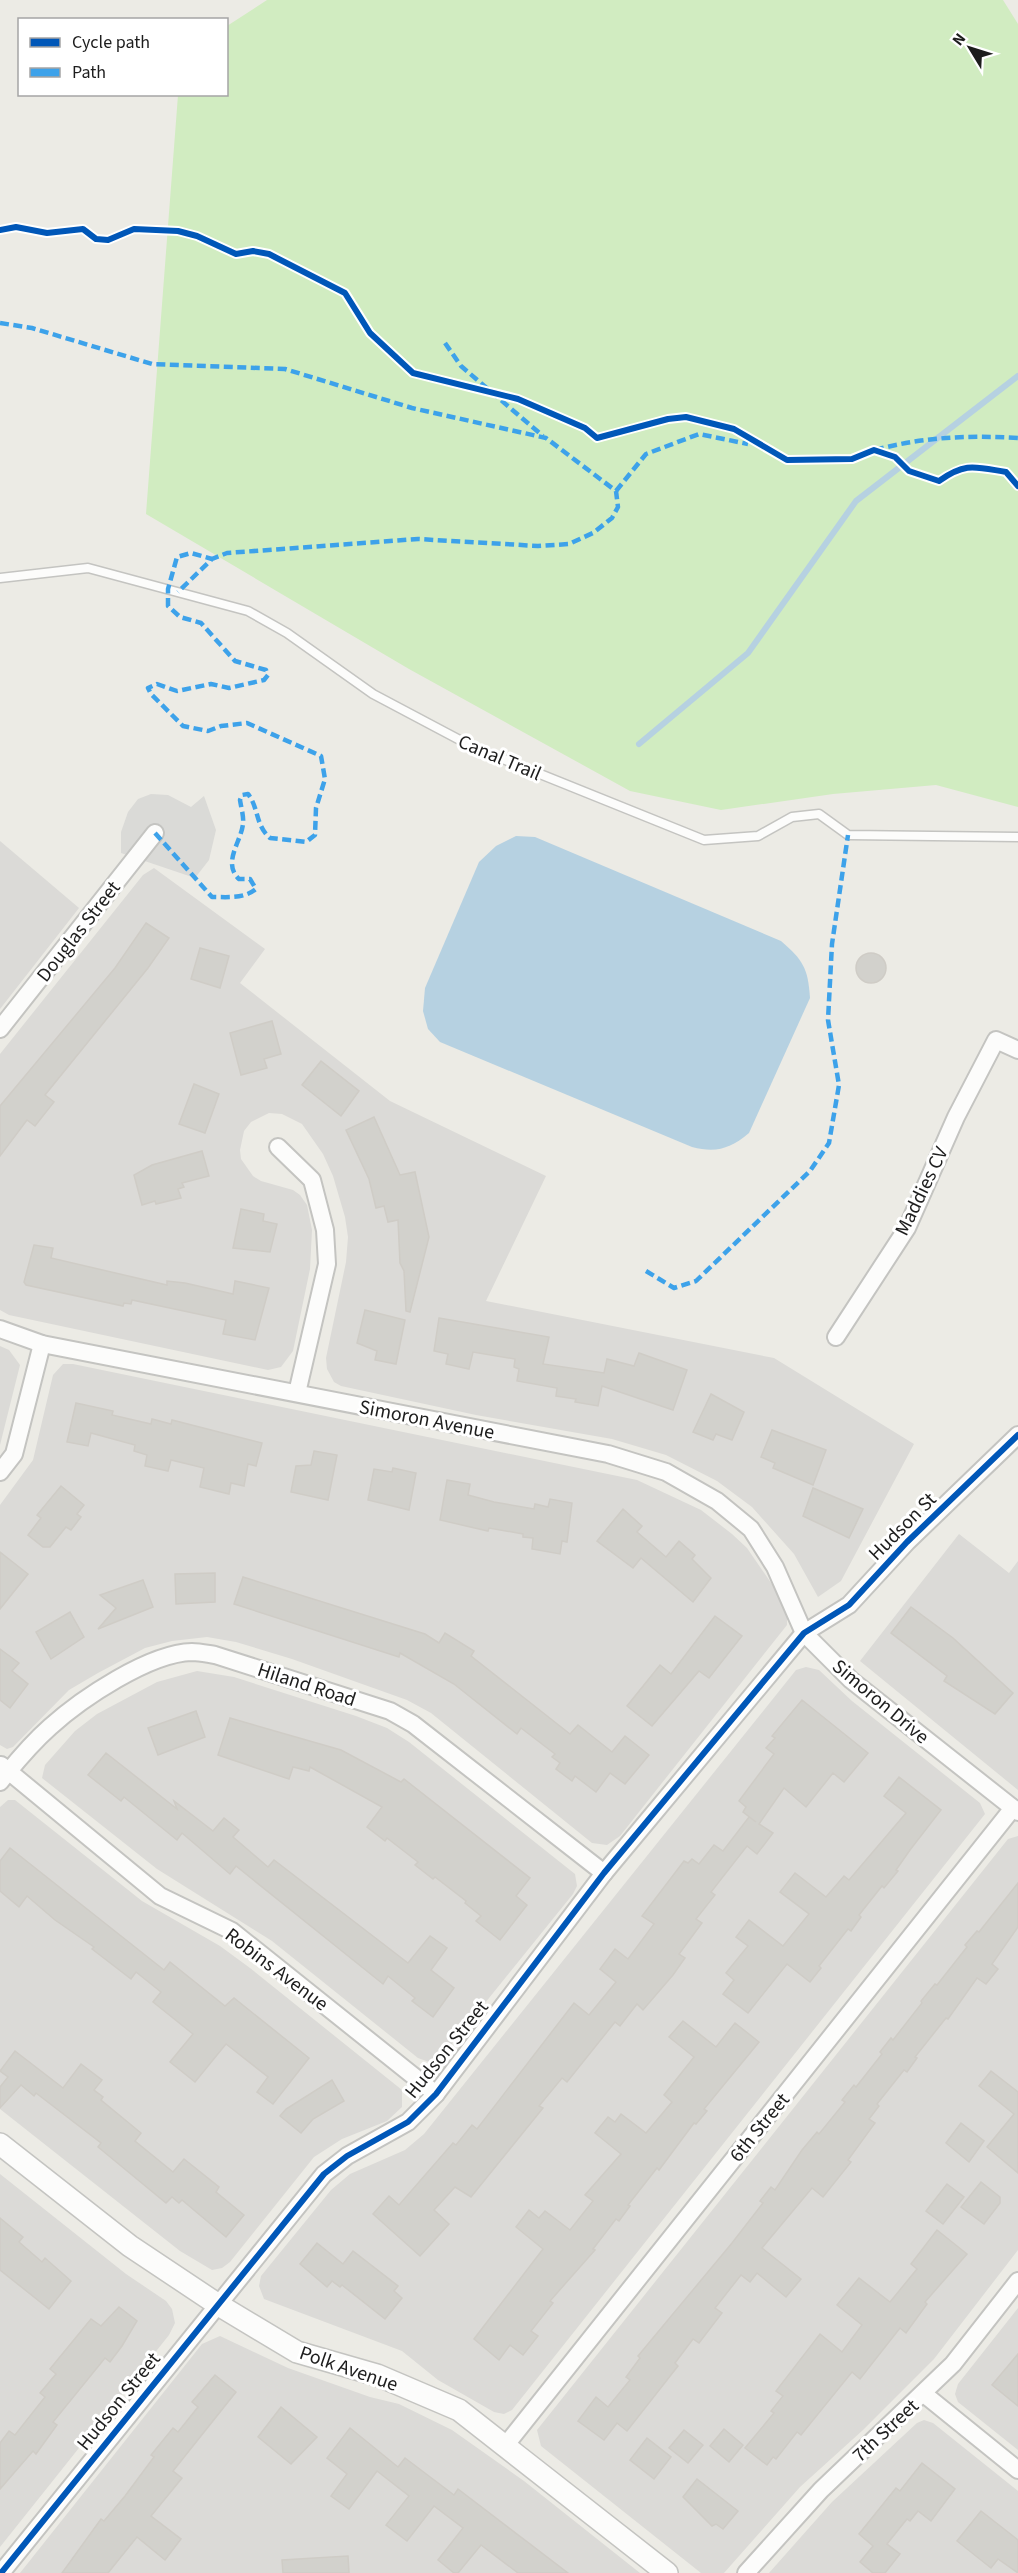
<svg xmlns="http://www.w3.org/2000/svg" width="1018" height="2573" viewBox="0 0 1018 2573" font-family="'Source Sans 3',sans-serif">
<rect width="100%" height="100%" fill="#ecebe5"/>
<!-- residential -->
<g fill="#dbdad7">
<path d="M0,841l79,67 -79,101z"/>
<path d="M154,868l111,81 -25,34 150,118 156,75 -60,125 288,57 140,86 -73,137 -23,16 -24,-43 -42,-47 -35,-26 -51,-26 -54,-16 -136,-24 -135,-29 -7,-4 -7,-13 -1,-11 20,-96 2,-25 -3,-20 -12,-41 -10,-22 -21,-30 -20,-10 -13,-1 -18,9 -7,9 -4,19 1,9 12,17 8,5 32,9 7,5 7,10 5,25 -2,39 -17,82 -12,16 -13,3 -259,-55 -9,-5v-256l143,-179z"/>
<path d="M0,1346l9,4 11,15 -20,80z"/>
<path d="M63,1364h10l564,116 64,30 31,24 15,14 31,45 9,23v9l-167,211 -13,9 -15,-2 -161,-130 -24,-13 -115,-41 -56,-17 -29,-5 -35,4 -27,7 -47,25 -29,17 -56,57 -6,2 -7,-4v-240l33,-45 20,-85z"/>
<path d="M959,1534l50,39 9,-12v229l-158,-129z"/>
<path d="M806,1667l13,3 33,31 128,102 5,11 -473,596 -8,4 -10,-2 -56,-32 -36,-29 -138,-52 -5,-13 2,-10 70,-86 19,-16 55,-24 19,-16 372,-464z"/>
<path d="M197,1671l37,6 122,39 31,12 22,14 166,132 2,12 -4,8 -134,166 -10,2 -11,-4 -146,-117 -115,-72 -115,-91 3,-13 30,-34 22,-17 60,-32z"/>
<path d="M8,1800h7l127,101 78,45 30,22 152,122v17l-15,14 -45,18 -28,18 -84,105 -8,6 -10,2 -32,-19 -180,-142v-302z"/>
<path d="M1018,1836v414l-84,109 -71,71 -63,57 -76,86h-23l-160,-127 -4,-16 471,-591z"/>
<path d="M0,2174l126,100 40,27 6,8 3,14 -6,12 -169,212z"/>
<path d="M1018,2308v142l-60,-48 -3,-8 3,-10z"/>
<path d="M220,2336l68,32 82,29 29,7 53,26 72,51 116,92h-620l182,-229z"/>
<path d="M924,2420l9,3 85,68v82h-249l63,-71 85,-79z"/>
</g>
<!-- grass -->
<path fill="#d1ecc1" d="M267,0h736l15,24v783l-82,-22 -103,9 -112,16 -91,-19 -221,-122 -263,-155 32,-419 48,-1 1,-68z"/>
<!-- parking -->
<path fill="#dadad7" d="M151,794l17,1 23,12 13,-11 12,34 -7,30 -14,18 -74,-25v-21l7,-20 10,-13z"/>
<!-- water -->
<path fill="#b6d1e1" d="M516,836l19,1 246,104c22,19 27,27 29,57l-61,135c-19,16 -33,20 -57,14l-252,-105 -12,-13 -5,-18 2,-23 54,-126 17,-16z"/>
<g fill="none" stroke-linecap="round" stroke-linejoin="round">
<!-- stream -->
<path stroke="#b6d1e1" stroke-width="6" d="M639,744l109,-91 108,-152 162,-125"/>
</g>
<!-- building -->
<g fill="#d2d1cc" stroke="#cfccc6" stroke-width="1.5">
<path d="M146,923l23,15 -21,30 -103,127 9,7 -19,24 -8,-6 -27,36v-50l115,-138z"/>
<path d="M200,948l29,8 -9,32 -29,-9z"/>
<circle cx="871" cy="968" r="15"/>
<path d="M272,1021l9,33 -17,5 3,9 -26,7 -11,-42z"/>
<path d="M321,1061l38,30 -18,25 -39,-31z"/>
<path d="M194,1084l25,10 -14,39 -26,-9z"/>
<path d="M374,1117l26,58 15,-3 14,65 -19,75 -4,-1 -2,-40 -4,-8 -2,-43 -10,2 -4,-16 -8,2 -7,-29 -23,-49z"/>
<path d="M202,1151l7,25 -27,7 2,4 -6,2 3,9 -25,6 -1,-3 -13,4 -8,-30 18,-10z"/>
<path d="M241,1209l23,5 -1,7 14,3 -7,28 -37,-4z"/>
<path d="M34,1245l19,3 -2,10 116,27v-4l18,2 48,11 2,-13 34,7 -14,52 -32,-6 3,-14 -94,-20 -1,4 -7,-1 -1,3 -97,-21 -2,-3z"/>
<path d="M365,1310l40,10 -9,44 -21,-4 2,-9 -20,-8z"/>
<path d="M439,1318l110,19 -6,27 61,9 3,-14 27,7 5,-13 48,17 -14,40 -71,-24 -4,20 -23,-4 1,-3 -20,-3 1,-8 -40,-7 2,-12 -5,-2 1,-8 -42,-7 -4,17 -23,-5 2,-10 -14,-3z"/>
<path d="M711,1394l33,18 -12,28 -16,-6 -3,6 -20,-8z"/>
<path d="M76,1403l37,8 -1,4 39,9 1,-5 19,5 1,-4 90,23 -6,23 -8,-2 -4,22 -13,-3 -2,11 -29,-7 4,-19 -33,-8 -3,11 -23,-5 2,-11 -13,-4 1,-6 -44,-12 -3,13 -21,-4z"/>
<path d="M772,1430l54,20 -13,35 -40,-17 2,-5 -14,-6z"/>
<path d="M314,1451l23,4 -9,45 -37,-8 5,-26 15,-1z"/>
<path d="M393,1468l23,5 -7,37 -41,-10 6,-31 18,3z"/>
<path d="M447,1480l23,4 -2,11 26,7 40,7 1,-5 13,3 2,-8 22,4 -5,39 -5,-1 -2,13 -28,-5 1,-11 -10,-1v-3l-34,-6 -1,3 -48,-11z"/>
<path d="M61,1486l23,19 -7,9 4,3 -10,13 -5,-3 -16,20h-7l-15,-12 13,-17 -4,-3z"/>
<path d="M813,1488l50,21 -14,29 -46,-22z"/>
<path d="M623,1509l19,17 -5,6 29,25 13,-16 16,14 -3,4 19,19 -18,24 -52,-44 -8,10 -36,-27z"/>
<path d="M0,1552l28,22 -28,35z"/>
<path d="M215,1573v29l-39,2 -1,-30z"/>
<path d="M243,1577l182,57 14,9 6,-10 29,18 -3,5 99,78 8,-9 34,27 13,-16 24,19 -24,29 -15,-11 -14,19 -21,-16 -3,5 -16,-12 4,-6 -8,-6 3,-3 -34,-26 -4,6 -63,-50 -54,-31 -1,4 -165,-53z"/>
<path d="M143,1580l10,27 -55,22 18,-21 -16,-13z"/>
<path d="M911,1607l42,31 60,55 -18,21 -51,-33 3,-5 -56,-43z"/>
<path d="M70,1612l14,25 -33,22 -15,-27z"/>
<path d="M715,1616l27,20 -33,42 -10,-7 -47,55 -25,-20 33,-41 11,9z"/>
<path d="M0,1649l19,14 -7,8 16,13 -18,24 -10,-8z"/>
<path d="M802,1700l66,53 -24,29 -11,-9 -27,34 -22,-19 -25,36 14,9 -16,21 -10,-8 -36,46 4,3 -19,24 6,4 -23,31 6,4 -12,17 -30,35 -6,-6 -17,22 -5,-4 -48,60 -5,-4 -23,28 4,2 -72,89 -16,-10 -21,23 15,14 -29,32 -47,-42 16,-18 10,9 54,-62 3,2 16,-20 5,4 97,-126 15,12 27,-33 -16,-13 15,-20 13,10 26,-35 -12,-8 42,-55 4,2 4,-4 7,5 15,-19 9,6 26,-34 7,5 -13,-10 3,-5 -7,-6 35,-47 -8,-6 9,-10 -3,-2z"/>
<path d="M196,1711l9,26 -47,18 -10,-27z"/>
<path d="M230,1718l111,32 60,32 3,-3 126,99 -14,18 11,9 -27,35 -24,-19 5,-5 -16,-13 1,-2 -31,-24 -2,2 -18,-14 3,-3 -31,-24 -2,3 -18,-14 15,-20 -72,-40 -1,4 -16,-4 -4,12 -71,-24z"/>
<path d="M106,1753l71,56 -3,-8 39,30 11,-13 15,12 -6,7 35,30 6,-7 134,103 22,-27 17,12 -16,22 23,18 -21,29 -21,-16 3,-3 -27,-22 -5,8 -147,-118 -6,8 -48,-41 -5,7 -53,-43 -3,4 -33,-26z"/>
<path d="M899,1777l42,33 -31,40 -14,20 2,1 -14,17 -2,-2 -23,29 2,2 -10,14 -3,-2 -29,37 2,2 -11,14 -23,-18 -39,49 -25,-19 11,-14 -8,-7 22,-27 -12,-9 13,-17 34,26 26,-32 -29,-22 15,-19 31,24 18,-21 5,4 57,-67 -22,-17z"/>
<path d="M10,1848l154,122 6,-8 55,44 9,-8 75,60 -36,46 -16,-12 11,-15 -42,-33 -31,38 -25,-20 23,-28 -40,-32 8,-10 -25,-20 -5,7 -39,-30 2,-2 -39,-27 -28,-24 -8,11 -19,-16v-30z"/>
<path d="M1018,1883v44l-26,37 6,5 -12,15 -9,-6 -29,41 -2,-1 -31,39 2,1 -10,14 -3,-2 -27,34 2,2 -10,13 6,4 -27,37 3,2 -28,35 -11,-9 -50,60 39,31 -15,18 -29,-24 -7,9 -9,-7 -26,33 7,5 -23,30 -6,-4 -18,24 3,3 -51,65 -10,-8 -13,17 -26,-19 18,-24 12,10 22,-27 -4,-3 14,-19 -2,-2 94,-113 31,-40 -3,-2 11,-14 4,3 27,-40 15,-18 2,2 26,-32 -3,-2 12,-15 2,2 26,-33 -2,-2 11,-14 2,2 29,-37 -1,-2 14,-17 2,1 30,-38 -2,-2 12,-14 2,1z"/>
<path d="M683,2021l33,26 19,-24 24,19 -55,67 3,2 -11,13 -2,-1 -35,47 -2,-2 -29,37 2,1 -11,15 -3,-2 -23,30 2,1 -45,51 3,2 -22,28 7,5 -15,19 -13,-10 -11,15 -25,-21 69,-90 -27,-22 13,-17 10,8 6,-7 25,19 23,-29 -8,-6 36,-41 -26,-21 13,-16 7,5 6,-8 25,19 26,-31 -8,-7 30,-38 -25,-20z"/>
<path d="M15,2051l48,37 18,-24 21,16 -8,10 9,7 -2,3 40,33 -6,8 38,31 11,-13 35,28 -3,5 28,23 -18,22 -44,-37 -3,3 -7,-6 -6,6 -68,-56 3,-4 -65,-50 -2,3 -13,-11 -21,23v-21l8,-10 -8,-6z"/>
<path d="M991,2071l27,21v81l-31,-26 27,-33 -35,-28z"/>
<path d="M332,2080l12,21 -31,18 -12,14 -21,-17 6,-7z"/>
<path d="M961,2123l23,18 -15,21 -23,-19z"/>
<path d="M981,2182l19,15v6l-16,21 -23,-17z"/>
<path d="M947,2184l17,13 -21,27 -17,-13z"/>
<path d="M0,2218l23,19 -4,5 23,20 3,-4 26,23 -22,28 -49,-39z"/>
<path d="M937,2230l30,24 -42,48 2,2 -21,29 -6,-5 -40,51 -8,-7 -51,63 -4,-3 -21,27 -3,-2 -6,8 -22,-17 29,-35 -3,-2 12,-15 -7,-5 44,-57 22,18 20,-27 -25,-20 22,-27 31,24 27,-33 -6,-5z"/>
<path d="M317,2243l26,21 10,-13 45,35 -4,5 8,7 -17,21 -43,-34 -2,2 -8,-6 -5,6 -27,-23z"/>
<path d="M119,2307l18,14 -15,25 -12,16 -5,-4 -52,64 4,3 -21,29 -3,-3 -33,38v-46l9,-12 6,4 30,-38 -5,-4 16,-19 -6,-5 41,-50 10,7z"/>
<path d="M1018,2354v52l-26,-21z"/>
<path d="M215,2375l21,17 -63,79 9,7 -31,38 30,23 -16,21 -28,-23 -29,36h-46l39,-54 3,2 21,-25 29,-39 -3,-2 22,-27 5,4 20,-25 -6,-5z"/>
<path d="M281,2407l36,30 -26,27 -33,-27z"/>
<path d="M350,2428l48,39 7,-9 49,37 4,-6 110,84h-50l-37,-28 -23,28h-4l-16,-13 25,-32 -29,-22 -27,35 -21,-16 23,-29 -32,-25 -28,38 -18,-13 16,-22 -20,-16z"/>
<path d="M724,2429l19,16 -14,17 -19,-16z"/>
<path d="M684,2430l19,15 -15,18 -19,-15z"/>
<path d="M647,2438l24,19 -17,22 -24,-19z"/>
<path d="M922,2463l33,26 -24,32 -13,-10 -8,10 -3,-2 -20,25 13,10 -15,19h-12l-13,-11 13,-16 -14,-12 37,-46 4,3z"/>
<path d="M697,2479l41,32 -15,18 -7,-5 -4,2 -29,-29z"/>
<path d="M981,2511l37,29v33l-20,-14 -7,9 -34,-27z"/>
<path d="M348,2556l1,17h-66l-1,-13z"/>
</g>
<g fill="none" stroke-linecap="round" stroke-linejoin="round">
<defs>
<path id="service" d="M0,578l88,-10 160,43 39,22 86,61 100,53 231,93 54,-4 34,-19 27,-3 29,21 170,2"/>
<g id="minor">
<path d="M0,1029l155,-196"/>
<path d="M278,1147l34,33 13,50 2,34 -30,129"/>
<path d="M0,1329l42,15 566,110 58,18 51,29 34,28 24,38 29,66 47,47 167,132"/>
<path d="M836,1337l71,-109 49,-111 40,-77 22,10"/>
<path d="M0,1472l14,-18 28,-110"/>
<path d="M1,1765l159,131 72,35 204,163"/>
<path d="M0,1782c15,-19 32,-39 50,-55 31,-28 99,-74 142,-75 8,0 16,2 23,3l175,56 23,13 191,149"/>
<path d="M924,2394l94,76"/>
<path d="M505,2446l508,-638"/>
<path d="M1,2573l323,-399 23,-18 61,-34 28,-28 168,-221 200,-240 45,-28 58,-63 111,-107"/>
<path d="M746,2573l75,-83 132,-126 65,-83"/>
</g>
<path id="tertiary" d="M0,2144l130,102 87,58 80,48 80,23 82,35 208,163"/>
</defs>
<!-- service casing -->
<use href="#service" stroke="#c4c4c1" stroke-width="11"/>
<!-- minor casing -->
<use href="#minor" stroke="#c4c4c1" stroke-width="20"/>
<!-- tertiary casing -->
<use href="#tertiary" stroke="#c4c4c1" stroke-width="24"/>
<!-- service -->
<use href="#service" stroke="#fcfcfb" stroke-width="8"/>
<!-- minor -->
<use href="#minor" stroke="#fcfcfb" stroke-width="16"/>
<!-- tertiary -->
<use href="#tertiary" stroke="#fcfcfb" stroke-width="21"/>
<!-- quiet -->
<g stroke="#3da2ea" stroke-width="4.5" stroke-dasharray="9 4.5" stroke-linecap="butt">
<path d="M0,323l32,5 120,36 133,5 127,39 134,30 70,53 2,16 -6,11 -19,15 -24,11 -31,2 -120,-7 -191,14 -15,6 -34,33"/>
<path d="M445,343l16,23 82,70"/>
<path d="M875,450c48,-13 94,-15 143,-12"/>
<path d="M616,491l30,-37 53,-20 49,10"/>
<path d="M155,833l57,64c15,0 32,2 44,-8l-6,-10h-11c-17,-16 2,-37 4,-55 1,-7 -2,-17 -3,-24l2,-5 6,-1c11,14 7,31 22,44l36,4 9,-7 1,-27 9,-29 -4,-23 -74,-33 -26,3 -13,5 -25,-5 -32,-32 -3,-6 9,-4 20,7 34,-7 18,4 35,-8 4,-5 -2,-5 -31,-9 -34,-38 -21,-6 -12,-11v-17l9,-32 14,-4 21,6"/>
<path d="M646,1271l28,17 22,-7 114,-110 19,-28 10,-58 -11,-65 4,-76 16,-109"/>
</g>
<defs>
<g id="cycleway">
<path d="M0,230l16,-3 31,6 36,-4 13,10 12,1 26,-11 44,2 19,5 39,18 17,-3 16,3 76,39 25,40 43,40 105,26 67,29 12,10 71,-19 18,-2 48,12 53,31 65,-1 22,-9 21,7 14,14 30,10c27,-19 36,-14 67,-9l12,14"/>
<path d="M1,2573l323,-399 23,-18 61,-34 28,-28 168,-221 200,-240 45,-28 58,-63 111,-107"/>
</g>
</defs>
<!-- cycleway casing -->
<use href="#cycleway" stroke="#fff" stroke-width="10"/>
<!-- cycleway -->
<use href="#cycleway" stroke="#0057b8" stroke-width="6"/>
</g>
<g text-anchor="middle" stroke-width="6" stroke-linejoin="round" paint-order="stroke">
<!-- street labels -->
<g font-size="20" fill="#1d1d1d" stroke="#fff">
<text transform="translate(500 757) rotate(23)" y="7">Canal Trail</text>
<text transform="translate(78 931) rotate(-52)" y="7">Douglas Street</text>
<text transform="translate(921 1191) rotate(-64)" y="7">Maddies CV</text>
<text transform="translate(427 1419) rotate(11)" y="7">Simoron Avenue</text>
<text transform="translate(902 1526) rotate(-45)" y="7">Hudson St</text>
<text transform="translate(307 1684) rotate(18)" y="7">Hiland Road</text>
<text transform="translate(881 1701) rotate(40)" y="7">Simoron Drive</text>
<text transform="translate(277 1969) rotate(37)" y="7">Robins Avenue</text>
<text transform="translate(446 2049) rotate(-51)" y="7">Hudson Street</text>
<text transform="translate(759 2127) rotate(-51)" y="7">6th Street</text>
<text transform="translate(349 2368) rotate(19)" y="7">Polk Avenue</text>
<text transform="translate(118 2401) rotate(-51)" y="7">Hudson Street</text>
<text transform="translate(885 2430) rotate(-43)" y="7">7th Street</text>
</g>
</g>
<!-- legend -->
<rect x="18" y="18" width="210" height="78" fill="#ffffff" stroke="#a5a5a5" stroke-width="1.5"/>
<rect x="30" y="38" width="30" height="9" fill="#0057b8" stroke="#a5a5a5" stroke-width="1.5"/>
<text x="72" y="48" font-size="18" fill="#1d1d1d">Cycle path</text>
<rect x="30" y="68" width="30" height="9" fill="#3da2ea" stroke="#a5a5a5" stroke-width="1.5"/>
<text x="72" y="78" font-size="18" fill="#1d1d1d">Path</text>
<!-- north arrow -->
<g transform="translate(970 48) rotate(308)" stroke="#ffffff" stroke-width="4.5" paint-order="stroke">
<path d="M0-4.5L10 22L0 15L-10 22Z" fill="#1d1d1d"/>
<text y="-9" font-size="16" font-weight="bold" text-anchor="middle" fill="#1d1d1d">N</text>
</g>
</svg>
